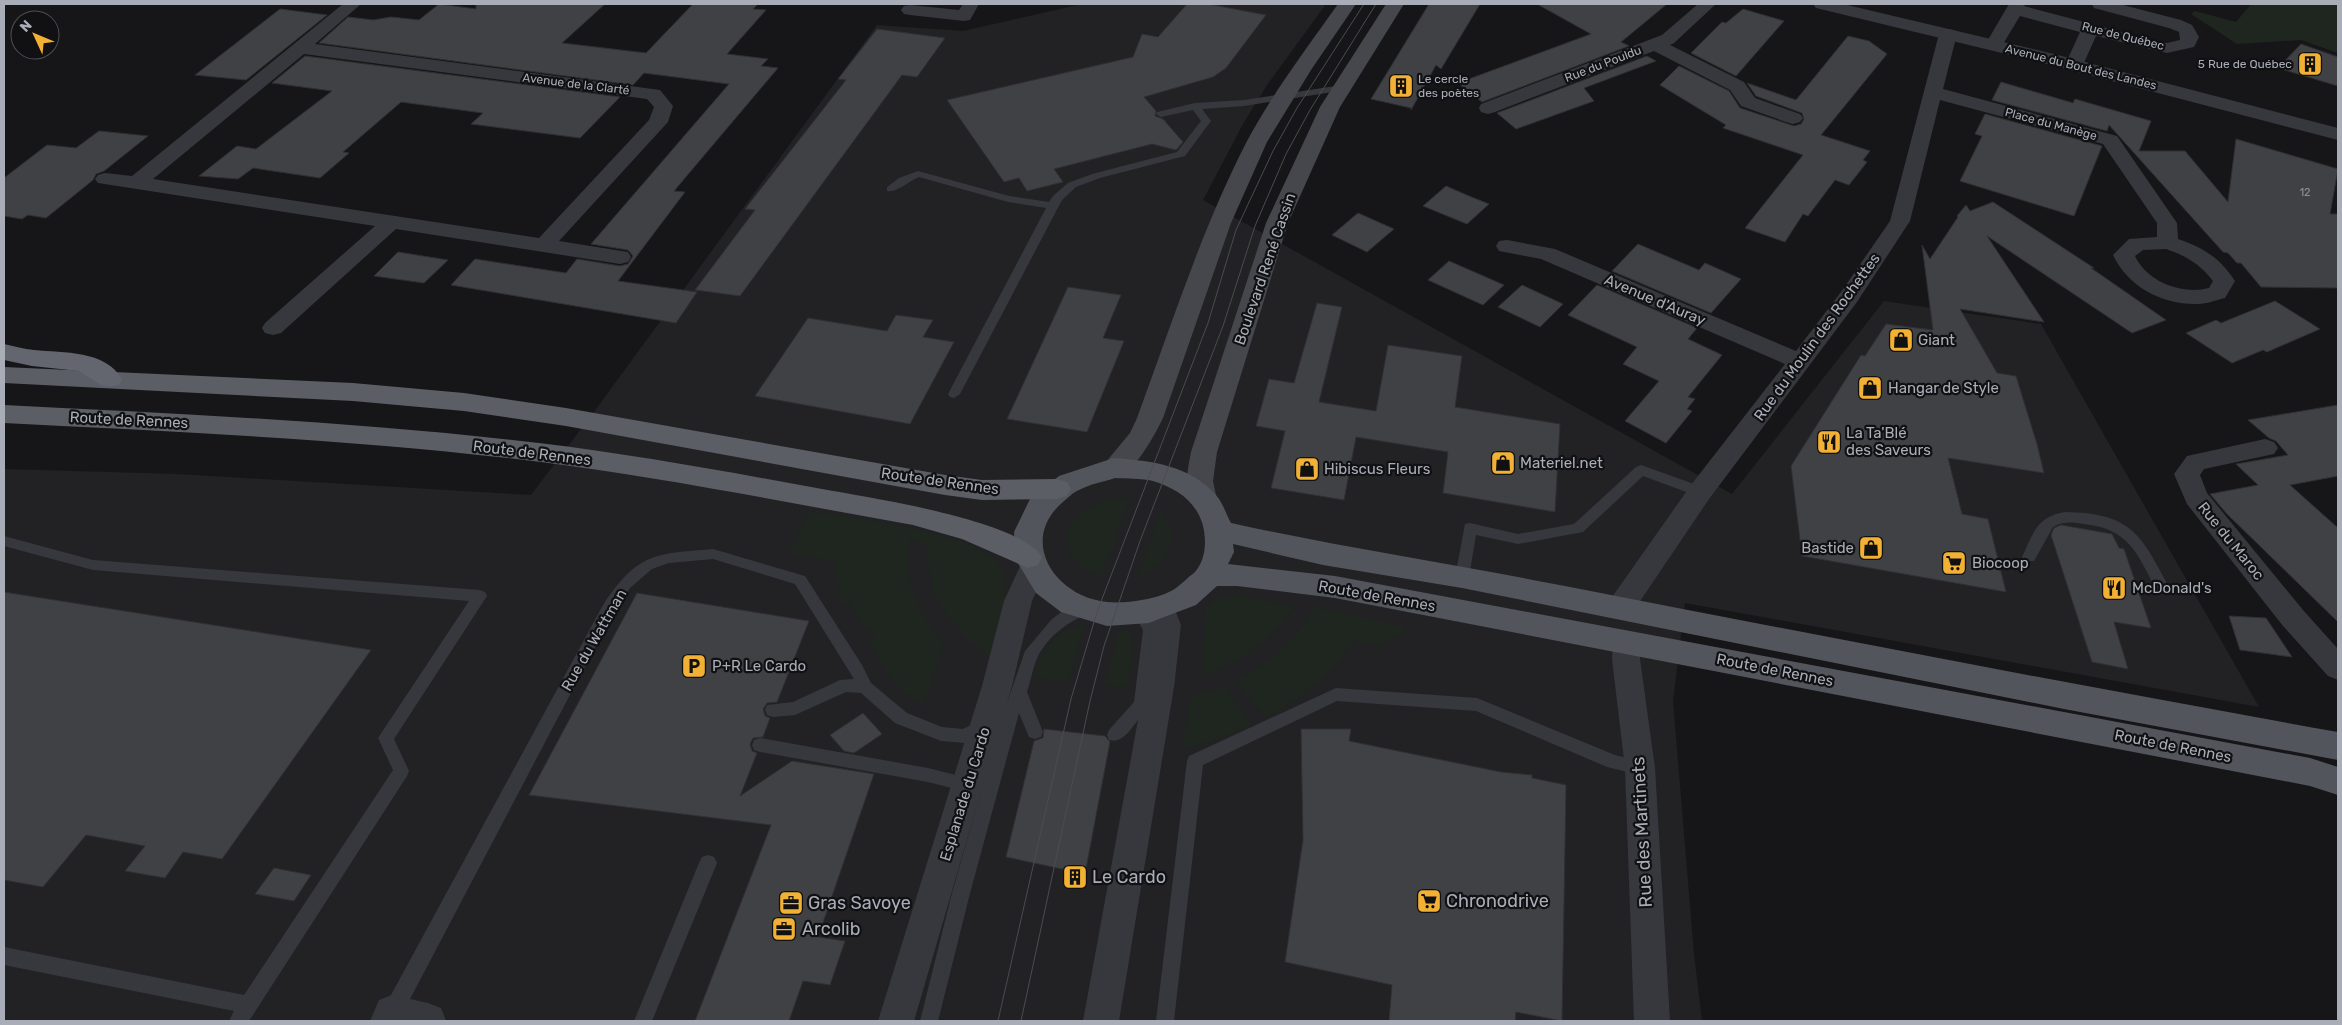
<svg xmlns="http://www.w3.org/2000/svg" width="2342" height="1025" viewBox="0 0 2342 1025" font-family="Rubik,sans-serif">
<rect width="100%" height="100%" fill="#161618"/>
<!-- built -->
<path fill="#222225" d="M1082,4h244l-59,81 -24,39 -40,76 529,294 152,-193 157,23 218,383 -574,-104 -12,98 21,253 8,67h-1698v-552l173,5 354,21 68,-90 278,-380 86,6z"/>
<!-- green -->
<g fill="#1e261f">
<path d="M2251,4h87v49l-37,-13 -64,4 -46,-30 4,-3 41,11z"/>
<path d="M1113,499h17l-29,78c-56,-24 -40,-65 12,-78z"/>
<path d="M808,511c40,6 166,21 190,52 3,4 5,9 6,14 7,22 -8,60 -13,82 -40,-32 -64,-60 -64,-114l-18,-6c-8,39 11,75 35,105l-20,61c-27,-13 -41,-38 -54,-64l5,-3 -8,-12 -4,2 -14,-26 -7,2 -6,-27v-15l-46,-8z"/>
<path d="M1160,512c23,29 9,50 -22,64z"/>
<path d="M1234,595l61,11c-21,33 -56,57 -93,70l4,-69 9,-8z"/>
<path d="M1315,607l87,19 6,4 -21,12 -5,5 -27,-6c-7,8 -13,18 -20,25 -20,21 -44,37 -69,52l-31,-38c34,-17 61,-40 80,-73z"/>
<path d="M1085,625l-17,57 -34,-5c9,-30 17,-46 51,-52z"/>
<path d="M1120,628c24,7 9,42 6,59l-22,-1z"/>
<path d="M1224,686l28,39 -39,16 -32,8 10,-51z"/>
</g>
<!-- building -->
<g fill="#404145" stroke="#303034">
<path d="M439,4l37,5v-5h129l-43,39 84,10 47,-49h65l-5,5 13,1 -39,44 41,5 -7,7 17,2 -104,123 11,1 -67,89 79,11 -21,31 -225,-38 24,-26 91,14 11,-14 43,7 8,-2 5,-8 -5,-6 -37,-6 138,-160 -85,-11 -11,12 -314,-42 29,-26 25,3 18,-3 28,3z"/>
<path d="M1187,4h21l58,11 -40,53 -13,9 -69,20 12,14 -1,5 8,3 20,23 -7,8 -24,-6 -98,25 9,13 -36,9 -8,-13 -15,4 -57,-82 186,-43 9,-23 16,3z"/>
<path d="M1429,4h51l-39,65 -5,-4 -25,45v-2l-40,-9z"/>
<path d="M1537,4h130l-46,38 8,4 -147,56 -24,-19 133,-49z"/>
<path d="M280,9l47,6 -81,65 -51,-5z"/>
<path d="M1743,9l41,12 -48,55 -45,-23 31,-31 4,1z"/>
<path d="M877,29l68,9 -28,39 -15,-2 -162,221 -45,-6 60,-80 -10,-1 101,-129 -8,-1z"/>
<path d="M1848,36l21,5 18,13 -66,81 49,16 -7,9 4,2 -18,23 -14,-5 -27,36 -5,-2 -18,28 -40,-14 58,-73 -80,-27 3,-3 -66,-40 19,-19 50,25 11,17 54,18 7,-2 3,-5 -2,-6 -46,-17 -9,-13 49,17z"/>
<path d="M2301,44l37,13v29l-60,-18z"/>
<path d="M305,56l315,41 -40,41 -109,-14 12,-11 -82,-11 -58,50 6,1 -29,25 -67,-10 -15,11 -39,-3 38,-30 19,3 76,-58 -60,-8z"/>
<path d="M1647,56l9,5 -72,27 10,13 -78,28 -19,-16z"/>
<path d="M2001,82l72,21 2,-4 76,22 -12,30h46l43,51 8,-63 102,30 -8,45h8v74l-77,-1 -20,-24h-4l-9,-10 -5,-1 -114,-127 -2,6 -115,-31z"/>
<path d="M1985,114l117,32 -28,70 -114,-35 22,-45 -7,-2z"/>
<path d="M99,131l49,5 -44,35 -8,3 -3,6 -47,38 -18,-3 -6,4 -18,-3v-38l43,-33 29,3z"/>
<path d="M1446,186l23,10 20,8 -22,20 -44,-18z"/>
<path d="M1993,202l101,66h-3l75,52 -34,13 -145,-97 57,86 -84,-13 37,64 19,3 21,68 7,29 -96,-15 14,56 26,5 18,73 -204,-36 -11,-90 70,-111 4,1 21,-32 47,6 -11,-85 8,14 28,-42 -1,-1 9,-11 4,6z"/>
<path d="M1358,213l36,16 -27,23 -35,-17z"/>
<path d="M1638,244l61,26 6,-7 36,16 -30,34 -99,-42z"/>
<path d="M398,252l50,8 -24,23 -50,-7z"/>
<path d="M1449,261l55,24 -21,20 -55,-25z"/>
<path d="M1522,285l41,19 -23,23 -42,-20z"/>
<path d="M1597,285l100,43 -9,11 34,16 -34,42 7,2 -8,10 5,2 -26,32 -41,-22 34,-40 -36,-17 14,-17 -69,-32z"/>
<path d="M1068,287l53,8 -18,43 21,3 -37,91 -80,-13z"/>
<path d="M2275,301l45,28 -53,23 -4,-2 -31,13 -46,-30 30,-13 5,3z"/>
<path d="M1317,303l25,4 -23,95 57,9 12,-66 74,11 -7,51 105,17 -5,88 -112,-19 5,-41 -92,-15 -12,63 -73,-12 14,-57 -29,-5 13,-47 25,4z"/>
<path d="M896,315l37,5 -10,17 31,5 -44,82 -155,-28 53,-78 79,13z"/>
<path d="M2338,405v71l-48,9 48,43v94l-111,-108 -17,-20 48,-9 -22,-21 52,-9 -12,-14 -7,-3 -21,-18z"/>
<path d="M2061,525l51,9 7,14 5,1 27,79 -37,-6 14,47 -36,-7 -41,-127 3,-7z"/>
<path d="M4,592l367,58 -149,209 -39,-7 -18,26 -40,-7 20,-25 -59,-11 -43,52 -39,-7z"/>
<path d="M637,593l172,28 -32,81 -10,1 -4,6 2,7 5,2 -7,19 -10,1 -3,6 2,7 5,2 -17,43 52,-35 82,13 -56,163 27,4 -15,44 -27,-4 -14,40h-94l76,-196 -242,-30z"/>
<path d="M2229,616l37,2 26,39 -52,-7z"/>
<path d="M863,713l19,21 -28,19 -10,-2 -14,-16z"/>
<path d="M1044,729l61,7 5,6 -25,132 -79,-17 28,-116 9,-3z"/>
<path d="M1301,729h50l-2,12 152,31 31,3v3l34,7 -4,236 -46,-9 -1,9h-126l3,-36 -107,-23 18,-122z"/>
<path d="M274,868l37,7 -17,26 -39,-7z"/>
</g>
<g fill="none" stroke-linecap="round" stroke-linejoin="round">
<!-- service -->
<g fill="#37383d" fill-rule="evenodd">
<path d="M1342,85l5,3 -2,2 -101,16 -42,3 9,12 -26,35 -85,22 -24,9 -14,13 -102,194 -6,4 -4,-1 -2,-3 98,-186 -38,-6 -89,-25c-10,4 -22,16 -32,14v-4l12,-9 19,-7 91,25 40,6 4,-6 15,-13 24,-9 85,-22 24,-31 -8,-11 -32,7 -5,-3 1,-2 38,-9 49,-3z"/>
<path d="M1641,465l64,23 2,4 -2,4 -5,1 -57,-21 -60,56 -65,12 -42,-9 -7,42 -2,4h-10l-2,-4 10,-53 5,-1 48,11 56,-10 62,-57z"/>
<path d="M2065,512c66,1 76,22 104,75l-2,4 -5,2 -5,-2c-20,-37 -27,-62 -73,-67 -11,-2 -22,-3 -31,3l-19,34h-10l-2,-4c11,-23 14,-40 43,-45z"/>
<path d="M4,536l89,24 387,30 5,2 2,4 -93,143 15,32 -2,5 -158,245h-20l5,-10 -230,-46v-18l240,48 149,-225 -15,-32 91,-137 -376,-31 -89,-24z"/>
<path d="M713,549l92,27 57,89 9,18 36,30 35,14 21,2 20,-10 6,2 2,5 -2,5 -24,12 -24,-2 -46,-18 -34,-30 -15,-1 -51,23 -22,2 -6,-2 -2,-5 2,-5 26,-3 47,-22 14,-1 -59,-95 -82,-25 -44,4 -17,6 -22,19 -17,25 -214,407 -5,1 -9,-1 -2,-7 2,-7 218,-401c35,-52 50,-51 110,-56z"/>
<path d="M1085,603l5,2 2,4 -2,4c-20,7 -40,22 -51,41 -6,12 -8,26 -12,38l16,40 -2,5 -6,2 -6,-2 -10,-24 -50,184 -31,124h-18l31,-124 50,-177 24,-69 27,-32 12,-9z"/>
<path d="M1140,606l5,2 12,22 -8,84 -2,5 -9,1c-7,9 -16,24 -29,20l-2,-5 2,-5 25,-28 9,-72 -10,-18 2,-4z"/>
<path d="M1336,688l141,10 138,57 31,8 2,5 -2,5 -6,2 -33,-8 -131,-56 -139,-10 -134,64 -29,256h-18l31,-260 2,-5z"/>
<path d="M760,738l168,30 39,10 6,2 2,5 -2,5 -6,2 -39,-10 -168,-30 -6,-2 -2,-5 2,-5z"/>
<path d="M708,855l6,2 3,6 -65,158h-18l65,-158 3,-6z"/>
</g>
<!-- minor -->
<g fill="#37383d" fill-rule="evenodd">
<path d="M343,4h18l-46,40 345,46 13,16 -5,16 -109,119 69,11 3,5 -3,5 -8,2 -224,-35 -115,104 -8,2 -8,-2 -3,-5 3,-5 110,-97 -277,-43 -3,-4 3,-4 7,-2 27,3zM304,54l343,45 7,8 -5,13 -110,118 -386,-59z"/>
<path d="M963,4h16l-9,16 -6,1 -54,-6 -6,-1 -3,-4 3,-4 6,-1 49,5z"/>
<path d="M1698,4h18l-42,39 -4,2 74,37 11,16 45,16 3,4 -3,4 -7,2 -7,-2 -45,-16 -11,-16 -76,-39 -159,61 -7,2 -7,-2 -2,-4 2,-4 181,-69z"/>
<path d="M2009,4h16l-1,2 128,34 15,3 13,-3 -1,-8 -10,-4 -75,-20 -2,-4h27l62,16 11,5 7,12 -5,10 -27,6 -71,-17 -13,29 -3,4h-12l-3,-4 15,-33 -60,-16 -20,33h-12l-3,-4z"/>
<path d="M1948,29l6,1 3,4 -14,55 174,47 60,87 1,16c26,9 42,19 57,42l-10,17c-9,2 -18,6 -27,6 -35,1 -70,-17 -85,-49l16,-16 28,-2v-14l-54,-79 -163,-44 -30,121 -53,81 -148,197 -79,117 -10,3 -10,-3 -4,-8 4,-8 81,-115 94,-121 -244,-105 -42,-8 -3,-5 3,-5 8,-1 48,9 241,102 45,-59 49,-71 49,-187 3,-4zM2166,249c20,7 34,15 47,32l-4,7c-27,7 -62,-6 -74,-32l8,-6z"/>
<path d="M2265,439l9,3 4,6 -4,6 -70,15 -4,6 7,18 96,117 35,39v31l-10,-4 -45,-50 -96,-122 -13,-30 13,-18z"/>
<path d="M1033,556l10,4 4,7 -15,34 -20,85 -98,335h-36l104,-335 22,-85 19,-41z"/>
<path d="M1161,597l10,3 10,25 -7,62 -55,334h-36l61,-334 9,-62 -6,-17 4,-8z"/>
<path d="M1627,631l10,4 4,8 -1,16 15,109 15,253h-36l-9,-253 -13,-109 1,-16 4,-8z"/>
<path d="M392,995l36,8 13,5 5,13h-76l9,-21z"/>
</g>
<!-- tertiary -->
<path fill="#37383d" fill-rule="evenodd" d="M1813,4h30l215,51 280,73v12l-291,-76 -231,-56z"/>
<!-- secondary -->
<g fill="#45474d" fill-rule="evenodd">
<path d="M1338,4h18l-45,66 -44,72 -36,81 -68,195c-8,17 -24,45 -39,56 -6,5 -13,3 -19,1l-4,-7 29,-35 7,-15c34,-92 64,-187 109,-275 26,-49 60,-94 92,-139z"/>
<path d="M1386,4h18l-64,103 -52,116 -71,229 -4,29 3,14 -4,7 -10,3 -10,-3c-9,-16 -4,-33 -1,-50l75,-229 54,-116z"/>
</g>
<!-- primary -->
<path fill="#53555c" fill-rule="evenodd" d="M1114,458c37,3 76,7 102,37 7,8 10,19 15,28 110,24 222,41 334,63 257,50 515,100 773,146v28l-274,-51 -602,-121 -139,-23 -90,-21 1,8 -6,12 107,12 975,182 28,9v28l-28,-9 -975,-188 -98,-12h-20l-21,19 -37,14 -10,4 -42,3 -46,-14 -25,-19 -20,-33 -2,-28 16,-33 29,-23zM1115,478c12,1 26,0 38,3 30,9 52,28 52,61 0,11 -3,23 -11,31 -6,4 -11,10 -18,15 -15,11 -50,16 -69,14 -52,-5 -90,-62 -43,-101 4,-3 9,-9 15,-11 11,-6 24,-8 36,-12z"/>
<!-- trunk -->
<g fill="#5b5e65" fill-rule="evenodd">
<path d="M4,367l349,16 111,10 102,15 379,67 37,5 75,-1 10,3 4,7 -4,7 -10,3 -75,1 -37,-5 -379,-69 -102,-15 -111,-10 -349,-18z"/>
<path d="M4,405c179,9 357,17 535,38 99,12 196,30 294,48 41,7 190,31 209,66l-4,8 -10,3 -66,-29 -49,-14c-124,-22 -247,-47 -372,-63 -178,-22 -358,-30 -537,-39z"/>
</g>
<!-- motorway -->
<path fill="#63666e" fill-rule="evenodd" d="M4,344c10,2 20,5 30,6 30,3 71,0 88,29l-3,6 -9,2 -9,-2 -22,-14 -47,-5 -28,-6z"/>
<!-- tram -->
<g stroke="#4a4c52" stroke-width="1">
<path d="M998,1021l73,-322 26,-87 111,-289 28,-93 37,-79 24,-43 67,-104"/>
<path d="M1021,1021l69,-320 14,-55 36,-105 83,-215 32,-100 31,-72 24,-44 66,-106"/>
</g>
</g>
<!-- icons -->
<defs>
<symbol id="building-square" viewBox="-11 -11 22 22"><rect x="-9" y="-9" width="18" height="18" rx="4" fill="#f2b134" stroke="#111113"/><path d="M-4-6H4V6H1V3H-1V6H-4ZM-2.5-4.3h1.7v1.8h-1.7ZM.8-4.3h1.7v1.8H.8ZM-2.5-1h1.7V.8h-1.7ZM.8-1h1.7V.8H.8Z" fill="#111"/></symbol>
<symbol id="shop-square" viewBox="-11 -11 22 22"><rect x="-9" y="-9" width="18" height="18" rx="4" fill="#f2b134" stroke="#111113"/><path d="M-5-2.5h2.3a2.7 3.5 0 0 1 5.4 0H5L5.5 6h-11ZM-1.5-2.5h3a1.5 2.3 0 0 0-3 0Z" fill="#111"/></symbol>
<symbol id="restaurant-square" viewBox="-11 -11 22 22"><rect x="-9" y="-9" width="18" height="18" rx="4" fill="#f2b134" stroke="#111113"/><path d="M-5-6h1v4h1v-4h1v4h1v-4h1v5L-1.5 .5V6h-2V.5L-5-1ZM5-6V6H3V1.5H1.5Q1.5-4 5-6Z" fill="#111"/></symbol>
<symbol id="supermarket-square" viewBox="-11 -11 22 22"><rect x="-9" y="-9" width="18" height="18" rx="4" fill="#f2b134" stroke="#111113"/><path d="M-6-5.5h2.5l.6 2H6L4.5 2H-2.5L-4.4-4H-6ZM-1.5 3.2a1.3 1.3 0 1 0 .1 0ZM3 3.2a1.3 1.3 0 1 0 .1 0Z" fill="#111"/></symbol>
<symbol id="parking-square" viewBox="-11 -11 22 22"><rect x="-9" y="-9" width="18" height="18" rx="4" fill="#f2b134" stroke="#111113"/><path d="M-3.5-5.5H1a3.5 3.5 0 0 1 0 7H-1V5.5H-3.5ZM-1-3.4V-.6H.8a1.4 1.4 0 0 0 0-2.8Z" fill="#111"/></symbol>
<symbol id="office-square" viewBox="-11 -11 22 22"><rect x="-9" y="-9" width="18" height="18" rx="4" fill="#f2b134" stroke="#111113"/><path d="M-6-3h4V-5.5h4V-3h4V5H-6ZM-1-4.5V-3h2v-1.5ZM-6 0V1H6V0Z" fill="#111"/></symbol>
</defs>
<g fill-rule="evenodd">
<use href="#building-square" x="2296" y="50" width="28" height="28"/>
<use href="#building-square" x="1387" y="72" width="28" height="28"/>
<use href="#shop-square" x="1887" y="326" width="28" height="28"/>
<use href="#shop-square" x="1856" y="374" width="28" height="28"/>
<use href="#restaurant-square" x="1815" y="428" width="28" height="28"/>
<use href="#shop-square" x="1489" y="449" width="28" height="28"/>
<use href="#shop-square" x="1293" y="455" width="28" height="28"/>
<use href="#shop-square" x="1857" y="534" width="28" height="28"/>
<use href="#supermarket-square" x="1940" y="549" width="28" height="28"/>
<use href="#restaurant-square" x="2100" y="574" width="28" height="28"/>
<use href="#parking-square" x="680" y="652" width="28" height="28"/>
<use href="#building-square" x="1061" y="863" width="28" height="28"/>
<use href="#supermarket-square" x="1415" y="887" width="28" height="28"/>
<use href="#office-square" x="777" y="889" width="28" height="28"/>
<use href="#office-square" x="770" y="915" width="28" height="28"/>
</g>
<g text-anchor="middle" stroke-width="4.5" stroke-linejoin="round" paint-order="stroke">
<!-- far-number labels -->
<g font-size="11" fill="#8e929b">
<text x="2305" y="196">12</text>
</g>
<!-- far-street labels -->
<g font-size="12" fill="#a8adb8" stroke="#111113">
<text transform="translate(2123 36) rotate(14)" y="4">Rue de Québec</text>
<text transform="translate(1603 64) rotate(-21)" y="4">Rue du Pouldu</text>
<text transform="translate(2081 67) rotate(14)" y="4">Avenue du Bout des Landes</text>
<text transform="translate(576 84) rotate(7)" y="4">Avenue de la Clarté</text>
<text transform="translate(2051 124) rotate(15)" y="4">Place du Manège</text>
</g>
<!-- far-poi labels -->
<g font-size="12" fill="#a8adb8" stroke="#111113" text-anchor="end">
<text x="2292" y="68">5 Rue de Québec</text>
<text x="1418" y="83" text-anchor="start">Le cercle<tspan x="1418" dy="14">des poètes</tspan></text>
</g>
<!-- street labels -->
<g font-size="15" fill="#a8adb8" stroke="#111113">
<text transform="translate(1265 269) rotate(-71)" y="5">Boulevard René Cassin</text>
<text transform="translate(1655 300) rotate(23)" y="5">Avenue d'Auray</text>
<text transform="translate(1817 337) rotate(-54)" y="5">Rue du Moulin des Rochettes</text>
<text transform="translate(129 420) rotate(3)" y="5">Route de Rennes</text>
<text transform="translate(532 453) rotate(7)" y="5">Route de Rennes</text>
<text transform="translate(940 481) rotate(8)" y="5">Route de Rennes</text>
<text transform="translate(2231 541) rotate(51)" y="5">Rue du Maroc</text>
<text transform="translate(1377 596) rotate(10)" y="5">Route de Rennes</text>
<text transform="translate(594 640) rotate(-60)" y="5">Rue du Wattman</text>
<text transform="translate(1775 670) rotate(11)" y="5">Route de Rennes</text>
<text transform="translate(2173 746) rotate(11)" y="5">Route de Rennes</text>
<text transform="translate(965 794) rotate(-73)" y="5">Esplanade du Cardo</text>
</g>
<!-- poi labels -->
<g font-size="15" fill="#a8adb8" stroke="#111113" text-anchor="start">
<text x="1918" y="345">Giant</text>
<text x="1888" y="393">Hangar de Style</text>
<text x="1846" y="438">La Ta'Blé<tspan x="1846" dy="17">des Saveurs</tspan></text>
<text x="1520" y="468">Materiel.net</text>
<text x="1324" y="474">Hibiscus Fleurs</text>
<text x="1854" y="553" text-anchor="end">Bastide</text>
<text x="1972" y="568">Biocoop</text>
<text x="2132" y="593">McDonald's</text>
<text x="712" y="671">P+R Le Cardo</text>
</g>
<!-- near-street labels -->
<g font-size="18" fill="#a8adb8" stroke="#111113">
<text transform="translate(1642 832) rotate(-93)" y="6">Rue des Martinets</text>
</g>
<!-- near-poi labels -->
<g font-size="18" fill="#a8adb8" stroke="#111113" text-anchor="start">
<text x="1092" y="883">Le Cardo</text>
<text x="1446" y="907">Chronodrive</text>
<text x="808" y="909">Gras Savoye</text>
<text x="802" y="935">Arcolib</text>
</g>
</g>
<!-- border -->
<rect width="2342" height="1025" fill="none" stroke="#a8adb8" stroke-width="10"/>
<!-- north arrow -->
<g transform="translate(35 35) rotate(314)"><circle r="24" fill="#111113" stroke="#4d4f55"/>
<path d="M0-4L9 19L0 12L-9 19Z" fill="#f2b134"/>
<text y="-8" font-size="14" font-weight="bold" text-anchor="middle" fill="#a8adb8">N</text>
</g>
</svg>
